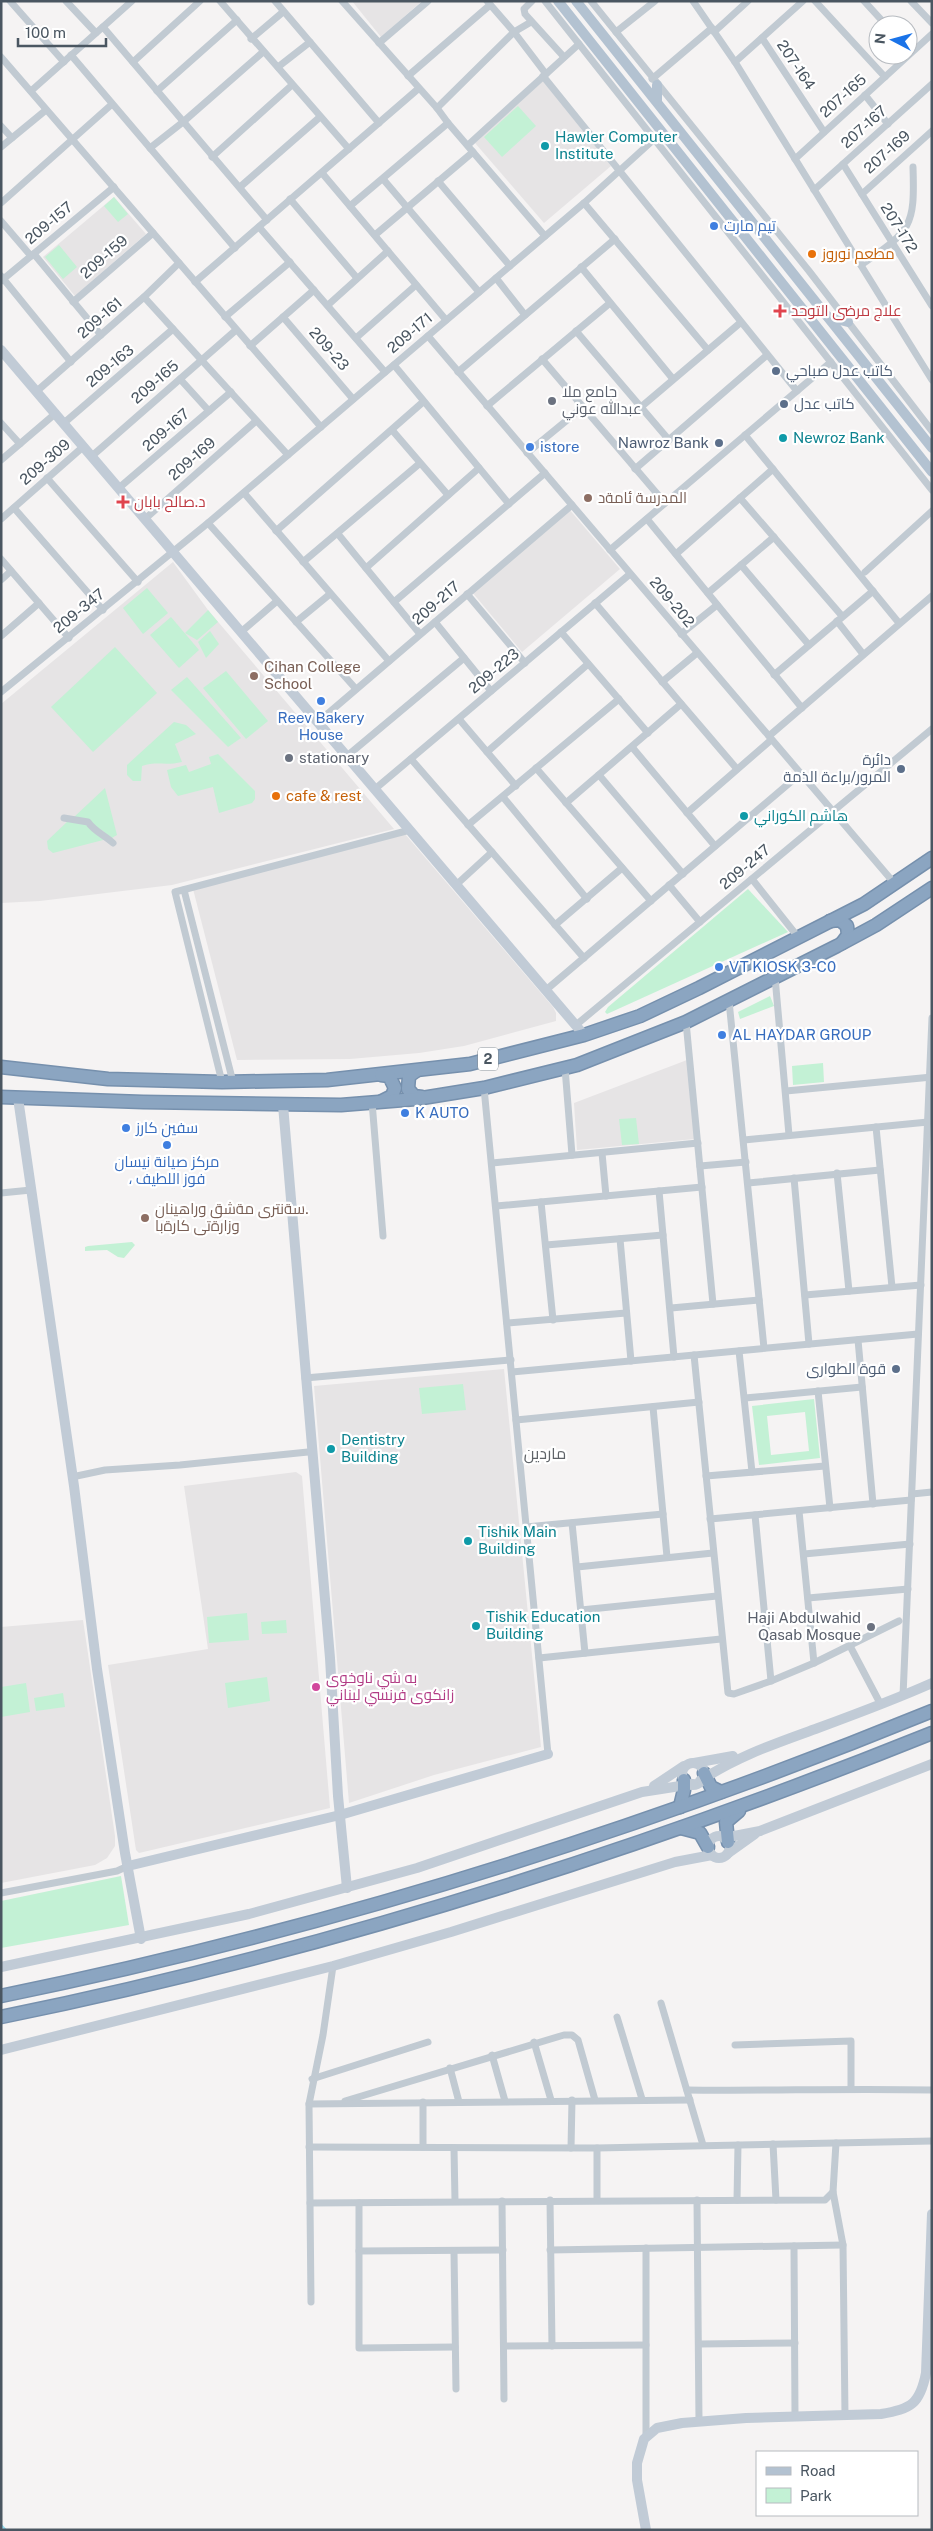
<svg xmlns="http://www.w3.org/2000/svg" width="933" height="2531" viewBox="0 0 933 2531" font-family="'Public Sans',Cairo,sans-serif">
<rect width="100%" height="100%" fill="#f5f3f3"/>
<!-- education -->
<g fill="#e6e4e5">
<path d="M352,1h70l-41,36z"/>
<path d="M543,81l68,85 -67,57 -69,-80z"/>
<path d="M114,197l32,37 -71,62 -32,-39z"/>
<path d="M569,509l51,60 -98,83 -50,-60z"/>
<path d="M173,562l35,48 186,219 -222,56 -132,16 -39,2v-199z"/>
<path d="M405,834l148,173 3,6v8l-92,25 -45,7 -69,6 -113,1 -44,-171z"/>
<path d="M687,1060l8,79 -118,11 -3,-47z"/>
<path d="M504,1369l37,378 -107,28 -85,28 -35,-417z"/>
<path d="M296,1472l6,4 28,332 -191,45 -3,-3 -28,-185 100,-16 -24,-163z"/>
<path d="M83,1620l32,216v10l-8,12 -12,7 -94,18v-256z"/>
</g>
<!-- green -->
<g fill="#c3f1d5" fill-rule="evenodd">
<path d="M518,106l18,20 -34,31 -18,-20z"/>
<path d="M114,197l14,17 -10,8 -14,-16z"/>
<path d="M59,245l18,22 -14,12 -18,-22z"/>
<path d="M147,588l21,25 -25,21 -20,-26z"/>
<path d="M208,610l10,12 -21,18 -12,-7z"/>
<path d="M171,617l28,33 -20,18 -29,-33z"/>
<path d="M210,631l9,13 -13,14 -8,-16z"/>
<path d="M115,647l42,46 -64,59 -42,-45z"/>
<path d="M226,671l42,50 -22,18 -43,-51z"/>
<path d="M187,677l54,61 -13,9 -57,-57z"/>
<path d="M174,722l12,3 10,9 -21,10 7,18c-16,4 -26,-1 -40,4l-1,15h-8l-6,-6v-10z"/>
<path d="M218,754l37,37v8l-3,4 -33,10 -6,-26 -35,9 -7,-9 -4,-17 19,-5 3,7 22,-8 -2,-7z"/>
<path d="M105,788l12,47 -7,4 -7,-8 -30,-13z"/>
<path d="M68,821l19,2 20,16 -54,14 -5,-4 -1,-8z"/>
<path d="M748,889l40,43 -181,82 -2,-2 3,-5z"/>
<path d="M770,996l4,10 -34,13 -2,-7z"/>
<path d="M823,1063l1,19 -31,3 -1,-19z"/>
<path d="M636,1118l3,26 -17,1 -3,-26z"/>
<path d="M132,1242l3,3 -11,13 -6,-1 -11,-7 -22,1v-4l3,-1z"/>
<path d="M463,1384l3,26 -44,4 -3,-26z"/>
<path d="M814,1399l6,59 -61,7 -7,-59zM805,1412l4,39 -38,4 -4,-39z"/>
<path d="M247,1613l2,27 -40,3 -2,-26z"/>
<path d="M286,1620l1,13 -25,1 -1,-12z"/>
<path d="M267,1677l3,24 -42,7 -3,-25z"/>
<path d="M26,1683l4,29 -29,5v-30z"/>
<path d="M63,1693l2,14 -29,4 -2,-13z"/>
<path d="M121,1876l8,49 -128,23v-47z"/>
</g>
<g fill="none" stroke-linecap="round" stroke-linejoin="round">
<!-- stream -->
<path stroke="#90daee" stroke-width="2" d="M1,2525l5,5"/>
<defs>
<g id="highway">
<path d="M830,921l10,-1 7,6 1,9 -6,8"/>
<path d="M1,1067l107,12 114,3 105,-2 143,-16 114,-29 56,-19 59,-28 165,-84 68,-46"/>
<path d="M416,1071l-7,5 -1,13 6,7 8,1"/>
<path d="M381,1075l8,1 6,12 -3,8 -10,5"/>
<path d="M1,1097l142,5 198,3 75,-6 68,-11 93,-23 109,-43 151,-76 39,-21 56,-37"/>
<path d="M704,1773l7,14 10,5"/>
<path d="M680,1807l4,-17v-10"/>
<path d="M681,1828l19,5 8,14"/>
<path d="M728,1842l-2,-20 13,-11"/>
<path d="M1,1996c318,-65 630,-162 931,-285"/>
<path d="M1,2017c319,-65 630,-163 931,-284"/>
</g>
</defs>
<!-- highway casing -->
<use href="#highway" stroke="#7690ad" stroke-width="15"/>
<!-- street -->
<g stroke="#c1cad2" stroke-width="7">
<path d="M10,1l54,61"/>
<path d="M66,1l30,32"/>
<path d="M220,1l129,148"/>
<path d="M275,1l104,122"/>
<path d="M342,1l95,107 11,15 97,113"/>
<path d="M487,1l27,31 32,42"/>
<path d="M532,1l-8,8 1,5 39,43"/>
<path d="M545,1l387,489"/>
<path d="M591,1l218,270 123,160"/>
<path d="M693,1l42,61 197,318"/>
<path d="M815,1l70,76"/>
<path d="M864,1l22,24"/>
<path d="M911,1l21,22"/>
<path d="M103,27l164,193"/>
<path d="M616,32l39,-31"/>
<path d="M714,32l34,-31"/>
<path d="M762,38l62,94"/>
<path d="M251,39l32,-27"/>
<path d="M379,43l49,-42"/>
<path d="M71,55l164,193"/>
<path d="M1,57l320,370"/>
<path d="M133,62l67,-61"/>
<path d="M735,62l68,-61"/>
<path d="M278,67l32,-25"/>
<path d="M408,76l82,-71"/>
<path d="M543,76l254,315"/>
<path d="M652,79l60,-51"/>
<path d="M31,91l101,-90"/>
<path d="M157,91l80,-71"/>
<path d="M865,95l23,29"/>
<path d="M437,108l77,-76 17,-10"/>
<path d="M1,126l11,12"/>
<path d="M468,145l111,-101"/>
<path d="M1,147l45,-37"/>
<path d="M150,148l33,-26 80,-70"/>
<path d="M212,157l80,-72"/>
<path d="M795,159l137,-125"/>
<path d="M843,164l89,142"/>
<path d="M322,173l124,147"/>
<path d="M383,179l96,113"/>
<path d="M438,181l72,85"/>
<path d="M240,187l80,-70"/>
<path d="M814,190l118,-106"/>
<path d="M862,194l70,-63"/>
<path d="M290,199l67,79"/>
<path d="M1,203l110,-98"/>
<path d="M584,203l124,147"/>
<path d="M350,206l98,-83"/>
<path d="M1,221l30,35"/>
<path d="M259,227l126,145"/>
<path d="M375,235l98,-83"/>
<path d="M34,254l67,81"/>
<path d="M861,265c50,-35 54,-37 52,-98"/>
<path d="M581,267l92,112"/>
<path d="M1,276l70,86"/>
<path d="M496,278l29,37"/>
<path d="M1,281l113,-94"/>
<path d="M195,282l223,-193"/>
<path d="M144,297l144,158"/>
<path d="M73,302l80,-69"/>
<path d="M328,305l60,-54"/>
<path d="M225,317l65,-55"/>
<path d="M283,317l70,82"/>
<path d="M576,331l93,109"/>
<path d="M428,336l467,548"/>
<path d="M356,338l60,-53"/>
<path d="M250,346l64,-56"/>
<path d="M542,359l123,144"/>
<path d="M394,365l115,139"/>
<path d="M458,372l157,-133"/>
<path d="M180,379l29,32"/>
<path d="M37,391l107,-94 35,-34"/>
<path d="M487,406l123,-103"/>
<path d="M641,407l99,-84"/>
<path d="M1,423l19,21"/>
<path d="M64,423l109,-94"/>
<path d="M392,430l56,65"/>
<path d="M745,435l154,188"/>
<path d="M527,453l56,-46"/>
<path d="M92,456l144,-126"/>
<path d="M1,460l55,-47"/>
<path d="M635,469l132,-114"/>
<path d="M47,478l91,104"/>
<path d="M120,487l111,-95"/>
<path d="M244,493l145,168"/>
<path d="M740,498l102,118"/>
<path d="M14,508l89,102"/>
<path d="M146,518l110,-97"/>
<path d="M1,519l83,-73"/>
<path d="M647,519l155,189"/>
<path d="M208,523l148,166"/>
<path d="M276,531l147,-129"/>
<path d="M338,534l82,100"/>
<path d="M610,550l221,-188"/>
<path d="M676,554l97,-85"/>
<path d="M1,559l68,79"/>
<path d="M303,562l116,-98"/>
<path d="M741,565l68,80"/>
<path d="M366,568l113,-100"/>
<path d="M865,572l67,-61"/>
<path d="M1,580l10,-9"/>
<path d="M708,593l66,-56"/>
<path d="M467,594l58,69"/>
<path d="M394,602l151,-129"/>
<path d="M595,603l142,166"/>
<path d="M837,621l26,33"/>
<path d="M296,622l34,-28"/>
<path d="M435,622l56,69"/>
<path d="M241,632l36,-31"/>
<path d="M561,632l87,101"/>
<path d="M681,634l36,-29"/>
<path d="M1,636l38,-33"/>
<path d="M774,675l99,-84"/>
<path d="M662,682l35,-29"/>
<path d="M1,692l207,-169 376,-320 78,-71"/>
<path d="M459,719l57,67"/>
<path d="M318,722l254,-217"/>
<path d="M769,736l163,-140"/>
<path d="M632,747l83,99"/>
<path d="M487,752l101,-88"/>
<path d="M347,756l117,-98"/>
<path d="M411,759l173,199"/>
<path d="M536,768l115,133"/>
<path d="M599,775l84,99"/>
<path d="M375,789l255,-215"/>
<path d="M503,797l84,102"/>
<path d="M566,803l115,-99"/>
<path d="M687,813l84,-73"/>
<path d="M64,818l24,4c6,9 16,13 25,21"/>
<path d="M468,825l151,-126"/>
<path d="M752,879l46,58"/>
<path d="M456,885l36,-33"/>
<path d="M669,885l31,37"/>
<path d="M184,890l49,192"/>
<path d="M555,925l67,-57"/>
<path d="M775,977l14,158"/>
<path d="M546,990l254,-216"/>
<path d="M729,1001l35,347"/>
<path d="M686,1022l27,282"/>
<path d="M576,1025l356,-296"/>
<path d="M565,1068l7,87"/>
<path d="M222,1082l-47,-190 235,-62"/>
<path d="M484,1088l64,666"/>
<path d="M786,1091l146,-14"/>
<path d="M372,1102l11,134"/>
<path d="M876,1127l16,160"/>
<path d="M744,1140l184,-18"/>
<path d="M602,1153l4,43"/>
<path d="M492,1163l206,-20"/>
<path d="M700,1166l46,-4"/>
<path d="M837,1173l12,118"/>
<path d="M794,1178l15,166"/>
<path d="M748,1183l132,-13"/>
<path d="M659,1191l15,166"/>
<path d="M1,1193l30,-3"/>
<path d="M541,1202l12,118"/>
<path d="M496,1206l206,-19"/>
<path d="M620,1239l11,122"/>
<path d="M546,1245l117,-10"/>
<path d="M805,1295l116,-10"/>
<path d="M671,1308l88,-8"/>
<path d="M507,1323l119,-10"/>
<path d="M858,1340l15,164"/>
<path d="M739,1351l13,121"/>
<path d="M694,1355l34,338 6,1 37,-13 43,-18 85,-42"/>
<path d="M512,1372l406,-38"/>
<path d="M305,1378l206,-18"/>
<path d="M818,1391l12,117"/>
<path d="M745,1398l117,-11"/>
<path d="M653,1407l14,150"/>
<path d="M516,1420l183,-18"/>
<path d="M706,1476l119,-10"/>
<path d="M72,1477l33,-7 75,-5 128,-13"/>
<path d="M912,1494l20,-2"/>
<path d="M799,1511l15,152"/>
<path d="M755,1515l16,166"/>
<path d="M710,1519l201,-19"/>
<path d="M572,1523l13,130"/>
<path d="M526,1527l137,-13"/>
<path d="M804,1554l106,-10"/>
<path d="M577,1567l136,-14"/>
<path d="M808,1598l100,-9"/>
<path d="M581,1610l136,-14"/>
<path d="M850,1646l31,59"/>
<path d="M539,1658l182,-19"/>
<path d="M903,1696l29,-678"/>
<path d="M1,1893l116,-22 11,-5"/>
<path d="M661,2003l42,142"/>
<path d="M617,2017l25,82"/>
<path d="M534,2042l17,58"/>
<path d="M735,2045l116,-4v47"/>
<path d="M492,2055l13,46"/>
<path d="M450,2068l9,34"/>
<path d="M312,2079l116,-37"/>
<path d="M687,2090c82,1 163,-2 245,0"/>
<path d="M345,2101l219,-66h8l6,5 17,60"/>
<path d="M309,2104l381,-4"/>
<path d="M773,2144l3,56"/>
<path d="M309,2147l288,1 335,-7"/>
<path d="M423,2147v-45"/>
<path d="M454,2148l1,53"/>
<path d="M571,2148l1,-48"/>
<path d="M833,2192l10,53 2,170"/>
<path d="M550,2200l2,146"/>
<path d="M597,2200v-52"/>
<path d="M697,2200l2,221"/>
<path d="M737,2200l1,-55"/>
<path d="M502,2201l2,198"/>
<path d="M310,2203l515,-3 8,-8 3,-49"/>
<path d="M359,2203v145l96,-1"/>
<path d="M794,2246l1,169"/>
<path d="M646,2248v189"/>
<path d="M550,2250l293,-5"/>
<path d="M359,2251l144,-1"/>
<path d="M454,2251l2,138"/>
<path d="M311,2302l-2,-198 14,-69 10,-69"/>
<path d="M699,2344l96,-1"/>
<path d="M504,2346l142,-1"/>
</g>
<!-- secondary -->
<g stroke="#c1cbd6" stroke-width="10">
<path d="M1,350l583,685"/>
<path d="M18,1098l56,388 23,183 28,184 16,86"/>
<path d="M283,1105l47,553 8,138 9,92"/>
<path d="M694,1763l39,-7"/>
<circle cx="693" cy="1774" r="11"/>
<path d="M700,1781c37,-25 77,-38 118,-53 38,-14 76,-28 114,-45"/>
<path d="M654,1786l30,-20"/>
<circle cx="719" cy="1847" r="11"/>
<path d="M724,1838l36,-7 172,-67"/>
<path d="M727,1854l28,-20"/>
<path d="M128,1866l212,-51 208,-61"/>
<path d="M1,1967l248,-53 168,-46 225,-76 51,-8"/>
<path d="M1,2050l332,-84 118,-34 224,-70 37,-7"/>
<path d="M646,2530l-9,-50v-17l7,-24 13,-11 25,-5 64,-5 135,-4c30,-5 39,-10 45,-41l6,-159"/>
</g>
<!-- primary -->
<g stroke="#b3c2d1" stroke-width="10">
<path d="M558,1l374,471"/>
<path d="M576,1l356,447"/>
<path d="M657,101v-16"/>
<path d="M828,317l20,5"/>
</g>
<!-- highway -->
<use href="#highway" stroke="#8ba5c1" stroke-width="12"/>
</g>
<!-- markers -->
<g fill="#0f9aa8" stroke="#fff" stroke-width="2">
<circle cx="545" cy="146" r="5"/>
<circle cx="783" cy="438" r="5"/>
<circle cx="744" cy="816" r="5"/>
<circle cx="331" cy="1449" r="5"/>
<circle cx="468" cy="1541" r="5"/>
<circle cx="476" cy="1626" r="5"/>
</g>
<g fill="#3f7fe0" stroke="#fff" stroke-width="2">
<circle cx="714" cy="226" r="5"/>
<circle cx="530" cy="447" r="5"/>
<circle cx="321" cy="701" r="5"/>
<circle cx="719" cy="967" r="5"/>
<circle cx="722" cy="1035" r="5"/>
<circle cx="405" cy="1113" r="5"/>
<circle cx="126" cy="1128" r="5"/>
<circle cx="167" cy="1145" r="5"/>
</g>
<g fill="#e8710a" stroke="#fff" stroke-width="2">
<circle cx="812" cy="254" r="5"/>
<circle cx="276" cy="796" r="5"/>
</g>
<g fill="#e0444e" stroke="#fff" stroke-width="2">
<path d="M777.5 303.5h5v5h5v5h-5v5h-5v-5h-5v-5h5z"/>
<path d="M120.5 494.5h5v5h5v5h-5v5h-5v-5h-5v-5h5z"/>
</g>
<g fill="#5c6f8a" stroke="#fff" stroke-width="2">
<circle cx="776" cy="371" r="5"/>
<circle cx="784" cy="404" r="5"/>
<circle cx="719" cy="443" r="5"/>
<circle cx="901" cy="769" r="5"/>
<circle cx="896" cy="1369" r="5"/>
</g>
<g fill="#6b7280" stroke="#fff" stroke-width="2">
<circle cx="552" cy="401" r="5"/>
<circle cx="289" cy="758" r="5"/>
<circle cx="871" cy="1627" r="5"/>
</g>
<g fill="#8d6e63" stroke="#fff" stroke-width="2">
<circle cx="588" cy="498" r="5"/>
<circle cx="254" cy="676" r="5"/>
<circle cx="145" cy="1218" r="5"/>
</g>
<circle fill="#d1479c" stroke="#fff" stroke-width="2" cx="316" cy="1687" r="5"/>
<g text-anchor="middle" stroke-width="4.5" stroke-linejoin="round" paint-order="stroke">
<!-- shield labels -->
<rect fill="#fff" stroke="#808990" stroke-width="1" x="478" y="1047.5" width="20" height="23" rx="4"/>
<g font-size="14" font-weight="bold" fill="#4a5661">
<text x="488" y="1064">2</text>
</g>
<!-- street labels -->
<g font-size="15" fill="#4a5661" stroke="#fff">
<text transform="translate(796 65) rotate(56)" y="5">207-164</text>
<text transform="translate(843 96) rotate(-42)" y="5">207-165</text>
<text transform="translate(864 127) rotate(-42)" y="5">207-167</text>
<text transform="translate(887 152) rotate(-42)" y="5">207-169</text>
<text transform="translate(49 223) rotate(-40)" y="5">209-157</text>
<text transform="translate(899 228) rotate(58)" y="5">207-172</text>
<text transform="translate(104 257) rotate(-41)" y="5">209-159</text>
<text transform="translate(100 318) rotate(-41)" y="5">209-161</text>
<text transform="translate(410 333) rotate(-40)" y="5">209-171</text>
<text transform="translate(329 349) rotate(49)" y="5">209-23</text>
<text transform="translate(110 366) rotate(-40)" y="5">209-163</text>
<text transform="translate(155 382) rotate(-41)" y="5">209-165</text>
<text transform="translate(166 430) rotate(-41)" y="5">209-167</text>
<text transform="translate(192 459) rotate(-41)" y="5">209-169</text>
<text transform="translate(45 462) rotate(-41)" y="5">209-309</text>
<text transform="translate(672 602) rotate(50)" y="5">209-202</text>
<text transform="translate(436 603) rotate(-41)" y="5">209-217</text>
<text transform="translate(79 611) rotate(-39)" y="5">209-347</text>
<text transform="translate(494 671) rotate(-40)" y="5">209-223</text>
<text transform="translate(745 867) rotate(-40)" y="5">209-247</text>
</g>
<!-- culture labels -->
<g font-size="15" fill="#0d838f" stroke="#fff" text-anchor="start">
<text x="555" y="142">Hawler Computer<tspan x="555" dy="17">Institute</tspan></text>
<text x="793" y="443">Newroz Bank</text>
<text x="754" y="821">هاشم الكوراني</text>
<text x="341" y="1445">Dentistry<tspan x="341" dy="17">Building</tspan></text>
<text x="478" y="1537">Tishik Main<tspan x="478" dy="17">Building</tspan></text>
<text x="486" y="1622">Tishik Education<tspan x="486" dy="17">Building</tspan></text>
</g>
<!-- shop labels -->
<g font-size="15" fill="#366cbe" stroke="#fff" text-anchor="start">
<text x="724" y="231">تيم مارت</text>
<text x="540" y="452">istore</text>
<text x="321" y="723" text-anchor="middle">Reev Bakery<tspan x="321" dy="17">House</tspan></text>
<text x="729" y="972">VT KIOSK 3-C0</text>
<text x="732" y="1040">AL HAYDAR GROUP</text>
<text x="415" y="1118">K AUTO</text>
<text x="136" y="1133">سفين كارز</text>
<text x="167" y="1167" text-anchor="middle">مركز صيانة نيسان<tspan x="167" dy="17">، فوز اللطيف</tspan></text>
</g>
<!-- food labels -->
<g font-size="15" fill="#c56008" stroke="#fff" text-anchor="start">
<text x="822" y="259">مطعم نوروز</text>
<text x="286" y="801">cafe &amp; rest</text>
</g>
<!-- health labels -->
<g font-size="15" fill="#be3a42" stroke="#fff" text-anchor="start">
<text x="791" y="316">علاج مرضى التوحد</text>
<text x="134" y="507">د.صالح بابان</text>
</g>
<!-- service labels -->
<g font-size="15" fill="#4e5e75" stroke="#fff" text-anchor="end">
<text x="786" y="376" text-anchor="start">كاتب عدل صباحي</text>
<text x="794" y="409" text-anchor="start">کاتب عدل</text>
<text x="709" y="448">Nawroz Bank</text>
<text x="891" y="765">دائرة<tspan x="891" dy="17">المرور/براءة الذمة</tspan></text>
<text x="886" y="1374">قوة الطواری</text>
</g>
<!-- worship labels -->
<g font-size="15" fill="#5b616d" stroke="#fff" text-anchor="start">
<text x="562" y="397">جامع ملا<tspan x="562" dy="17">عبدالله عوني</tspan></text>
<text x="299" y="763">stationary</text>
<text x="861" y="1623" text-anchor="end">Haji Abdulwahid<tspan x="861" dy="17">Qasab Mosque</tspan></text>
</g>
<!-- education labels -->
<g font-size="15" fill="#785e54" stroke="#fff" text-anchor="start">
<text x="598" y="503">المدرسة ئامةد</text>
<text x="264" y="672">Cihan College<tspan x="264" dy="17">School</tspan></text>
<text x="155" y="1214">سةنترى مةشق وراهينان.<tspan x="155" dy="17">وزارةتى كارةبا</tspan></text>
</g>
<!-- hotel labels -->
<g font-size="15" fill="#b23c85" stroke="#fff" text-anchor="start">
<text x="326" y="1683">به شي ناوخوى<tspan x="326" dy="17">زانكوى فرنسي لبناني</tspan></text>
</g>
<!-- neighbourhood labels -->
<g font-size="16" fill="#5f6368" stroke="#fff">
<text x="545" y="1459">ماردین</text>
</g>
</g>
<!-- border -->
<rect width="933" height="2531" fill="none" stroke="#4a5661" stroke-width="5"/>
<!-- legend -->
<rect x="756" y="2451" width="162" height="65" fill="#ffffff" stroke="#b7bbc0"/>
<rect x="766" y="2467" width="25" height="8" fill="#b3c2d1" stroke="#b7bbc0"/>
<text x="800" y="2476" font-size="15" fill="#4a5661">Road</text>
<rect x="766" y="2488" width="25" height="15" fill="#c3f1d5" stroke="#b7bbc0"/>
<text x="800" y="2501" font-size="15" fill="#4a5661">Park</text>
<!-- north arrow -->
<g transform="translate(893 40) rotate(276)"><circle r="24" fill="#ffffff" stroke="#b7bbc0"/>
<path d="M0-4L9 19L0 12L-9 19Z" fill="#1a73e8"/>
<text y="-8" font-size="14" font-weight="bold" text-anchor="middle" fill="#4a5661">N</text>
</g>
<!-- scale -->
<path d="M18 38v8h88v-8" fill="none" stroke="#4a5661" stroke-width="2.5"/>
<text x="25" y="38" font-size="15" fill="#4a5661" stroke="#ffffff" stroke-width="4" paint-order="stroke">100 m</text>
</svg>
